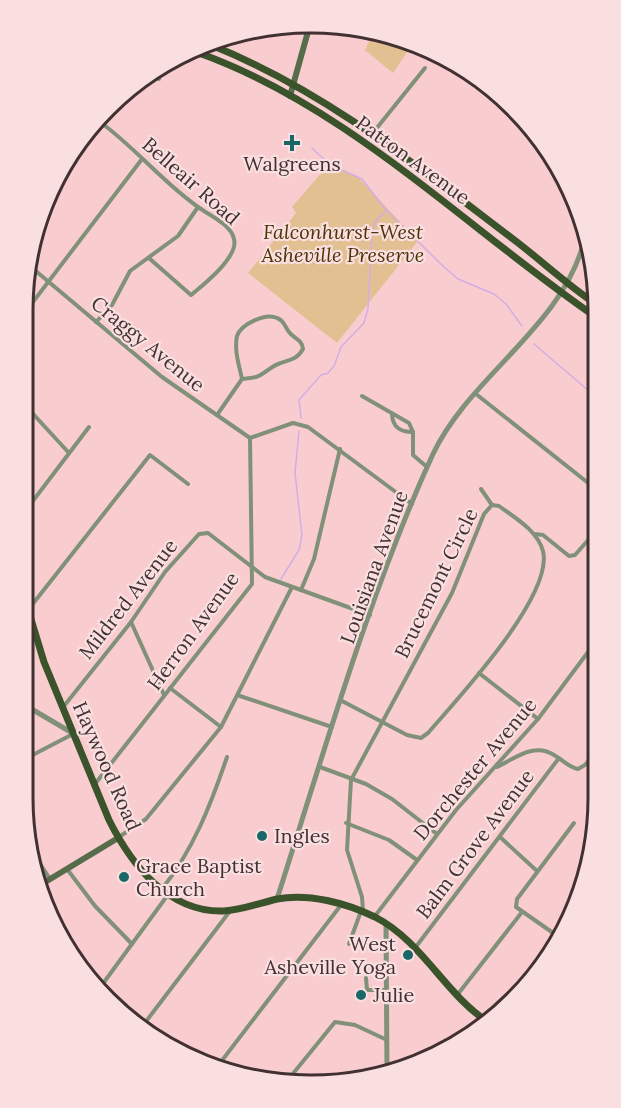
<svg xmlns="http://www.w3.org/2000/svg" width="621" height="1108" viewBox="0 0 621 1108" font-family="Lora,serif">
<rect width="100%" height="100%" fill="#f9cdcf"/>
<!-- green -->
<g fill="#e3c091">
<path d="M373,33l34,12 1,6 -15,22 -28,-23z"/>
<path d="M333,165l26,13 59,63 -81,102 -89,-70 48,-60 -4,-6 31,-36 4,2z"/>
</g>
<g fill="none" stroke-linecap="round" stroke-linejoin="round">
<!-- stream -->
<g stroke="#d2aee3" stroke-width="1.5">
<path d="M261,37l2,-6"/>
<path d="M312,148l17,16 33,15 24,31 58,57 14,12 36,15 12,10 16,22"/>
<path d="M534,344l62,53"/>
<path d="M301,418l-2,-18 22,-25 7,-2 6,-7 7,-19 23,-24 4,-14 4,-74 3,-13 11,-11"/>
<path d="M281,579l18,-29 3,-15 -7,-62 4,-42"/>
</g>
<!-- minor -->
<g stroke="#819079" stroke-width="4">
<path d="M151,74l8,5"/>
<path d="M100,122c36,26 64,62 101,87 10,7 30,16 33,30 5,18 -31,46 -43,56l-41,-36"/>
<path d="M372,134l53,-66"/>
<path d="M31,267l131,110 88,61"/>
<path d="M23,315l119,-156"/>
<path d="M96,322l16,-17 18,-34 48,-35 20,-29"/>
<path d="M476,394l121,96"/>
<path d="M362,396l47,27 4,9v23l14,12"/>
<path d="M23,403l46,50"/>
<path d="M217,415l25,-36c21,-2 16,-3 32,-13 11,-7 21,-3 29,-17 -1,-10 -9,-10 -14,-17 -4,-5 -5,-12 -12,-14 -12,-5 -36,6 -40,18 -3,14 2,29 5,43"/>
<path d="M392,415c1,13 9,17 21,17"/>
<path d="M250,438l43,-15 15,4 104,77"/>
<path d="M481,489l11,16"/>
<path d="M23,514l66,-87"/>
<path d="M535,534l8,1 26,21 6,-1 22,-25"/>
<path d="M301,590l13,-31 26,-110"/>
<path d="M28,610l122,-155 38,29"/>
<path d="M131,622l33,73"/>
<path d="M479,673l59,46"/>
<path d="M170,688l51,39"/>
<path d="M240,696l92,31"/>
<path d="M342,701l65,34 14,3 7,-5c29,-34 126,-137 115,-182 -6,-21 -28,-33 -44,-45l-7,-1"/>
<path d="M64,706l67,-84 34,-50 34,-38 9,-1 57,44 105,38"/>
<path d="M23,760l50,-26"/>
<path d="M320,767l46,17 26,15 45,35"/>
<path d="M497,767c18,-9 38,-25 57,-12 9,5 14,12 24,14l7,-4 13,-16"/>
<path d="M95,784l157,-200 -2,-146"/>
<path d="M346,823l43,17 28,20"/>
<path d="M119,837l27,-18 75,-92 71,-140"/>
<path d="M500,837l37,34"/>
<path d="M33,853l17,26"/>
<path d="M67,869l28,37 37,38"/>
<path d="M161,890c32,-39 50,-86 66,-133"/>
<path d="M363,911l-1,-14 -15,-47 4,-70 101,-187 32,-79 8,-9"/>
<path d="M375,916l81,-106 82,-91 59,-79"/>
<path d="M564,928l-8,7 -40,-28 1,-8 57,-76"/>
<path d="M349,944l12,-33"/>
<path d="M415,948l144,-190"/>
<path d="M366,978l1,12h20"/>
<path d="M99,989l68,-93"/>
<path d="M458,994l64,-82"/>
<path d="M141,1028l89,-117"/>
<path d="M217,1067l124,-162"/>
<path d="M287,1081l48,-59 20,3 32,15"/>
</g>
<!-- tertiary -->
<g stroke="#819079" stroke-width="5">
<path d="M23,704l51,30"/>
<path d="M277,899c47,-146 92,-306 156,-445 36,-77 130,-128 151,-213"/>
<path d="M386,923l1,148"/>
</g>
<!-- secondary -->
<g stroke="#576c4b" stroke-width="6">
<path d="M290,96l19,-68"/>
<path d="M37,887l81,-49"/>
</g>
<!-- primary -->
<g stroke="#3a532b" stroke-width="7">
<path d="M211,45c113,45 206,121 302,194 28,21 54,46 83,65"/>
<path d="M196,52c151,53 270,176 400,265"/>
<path d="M23,593l21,69 65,158c23,46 60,93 115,91 18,-1 36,-8 53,-12 32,-6 69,4 98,18 47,24 70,77 113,105"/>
</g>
</g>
<!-- markers -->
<g fill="#196767" stroke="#fadfe0" stroke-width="2">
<path d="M289 134h6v6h6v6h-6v6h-6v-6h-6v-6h6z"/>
<circle cx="262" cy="836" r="6"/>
<circle cx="124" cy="877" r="6"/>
<circle cx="408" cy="955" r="6"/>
<circle cx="361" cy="995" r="6"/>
</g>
<g text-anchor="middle" stroke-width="4.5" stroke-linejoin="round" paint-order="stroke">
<!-- street labels -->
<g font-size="20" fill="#423132" stroke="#fadfe0">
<text transform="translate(413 160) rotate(36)" y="7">Patton Avenue</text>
<text transform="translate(191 181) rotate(41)" y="7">Belleair Road</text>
<text transform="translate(148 344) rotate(39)" y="7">Craggy Avenue</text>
<text transform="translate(374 567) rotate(-70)" y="7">Louisiana Avenue</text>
<text transform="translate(436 583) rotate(-64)" y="7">Brucemont Circle</text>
<text transform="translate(128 599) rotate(-52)" y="7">Mildred Avenue</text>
<text transform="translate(193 631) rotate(-54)" y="7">Herron Avenue</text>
<text transform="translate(107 766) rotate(66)" y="7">Haywood Road</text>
<text transform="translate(475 769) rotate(-50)" y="7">Dorchester Avenue</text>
<text transform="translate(475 844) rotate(-53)" y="7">Balm Grove Avenue</text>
</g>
<!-- poi labels -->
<g font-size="20" fill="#423132" stroke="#fadfe0" text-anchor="start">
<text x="292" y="171" text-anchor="middle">Walgreens</text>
<text x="274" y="843">Ingles</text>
<text x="136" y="873">Grace Baptist<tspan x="136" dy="23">Church</tspan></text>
<text x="396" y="951" text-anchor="end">West<tspan x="396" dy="23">Asheville Yoga</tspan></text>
<text x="373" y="1002">Julie</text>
</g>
<!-- park labels -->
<g font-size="20" font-style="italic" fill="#4d3306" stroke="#fadfe0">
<text x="343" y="239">Falconhurst-West<tspan x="343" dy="23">Asheville Preserve</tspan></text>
</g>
</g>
<!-- crop -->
<path d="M0 0H621V1108H0ZM310 33H311A277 277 0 0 1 588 310V798A277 277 0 0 1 311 1075H310A277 277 0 0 1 33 798V310A277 277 0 0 1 310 33Z" fill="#fadfe0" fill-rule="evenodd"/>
<path fill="none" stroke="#423132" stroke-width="3" d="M310 33H311A277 277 0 0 1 588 310V798A277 277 0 0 1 311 1075H310A277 277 0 0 1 33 798V310A277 277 0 0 1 310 33Z"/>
</svg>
